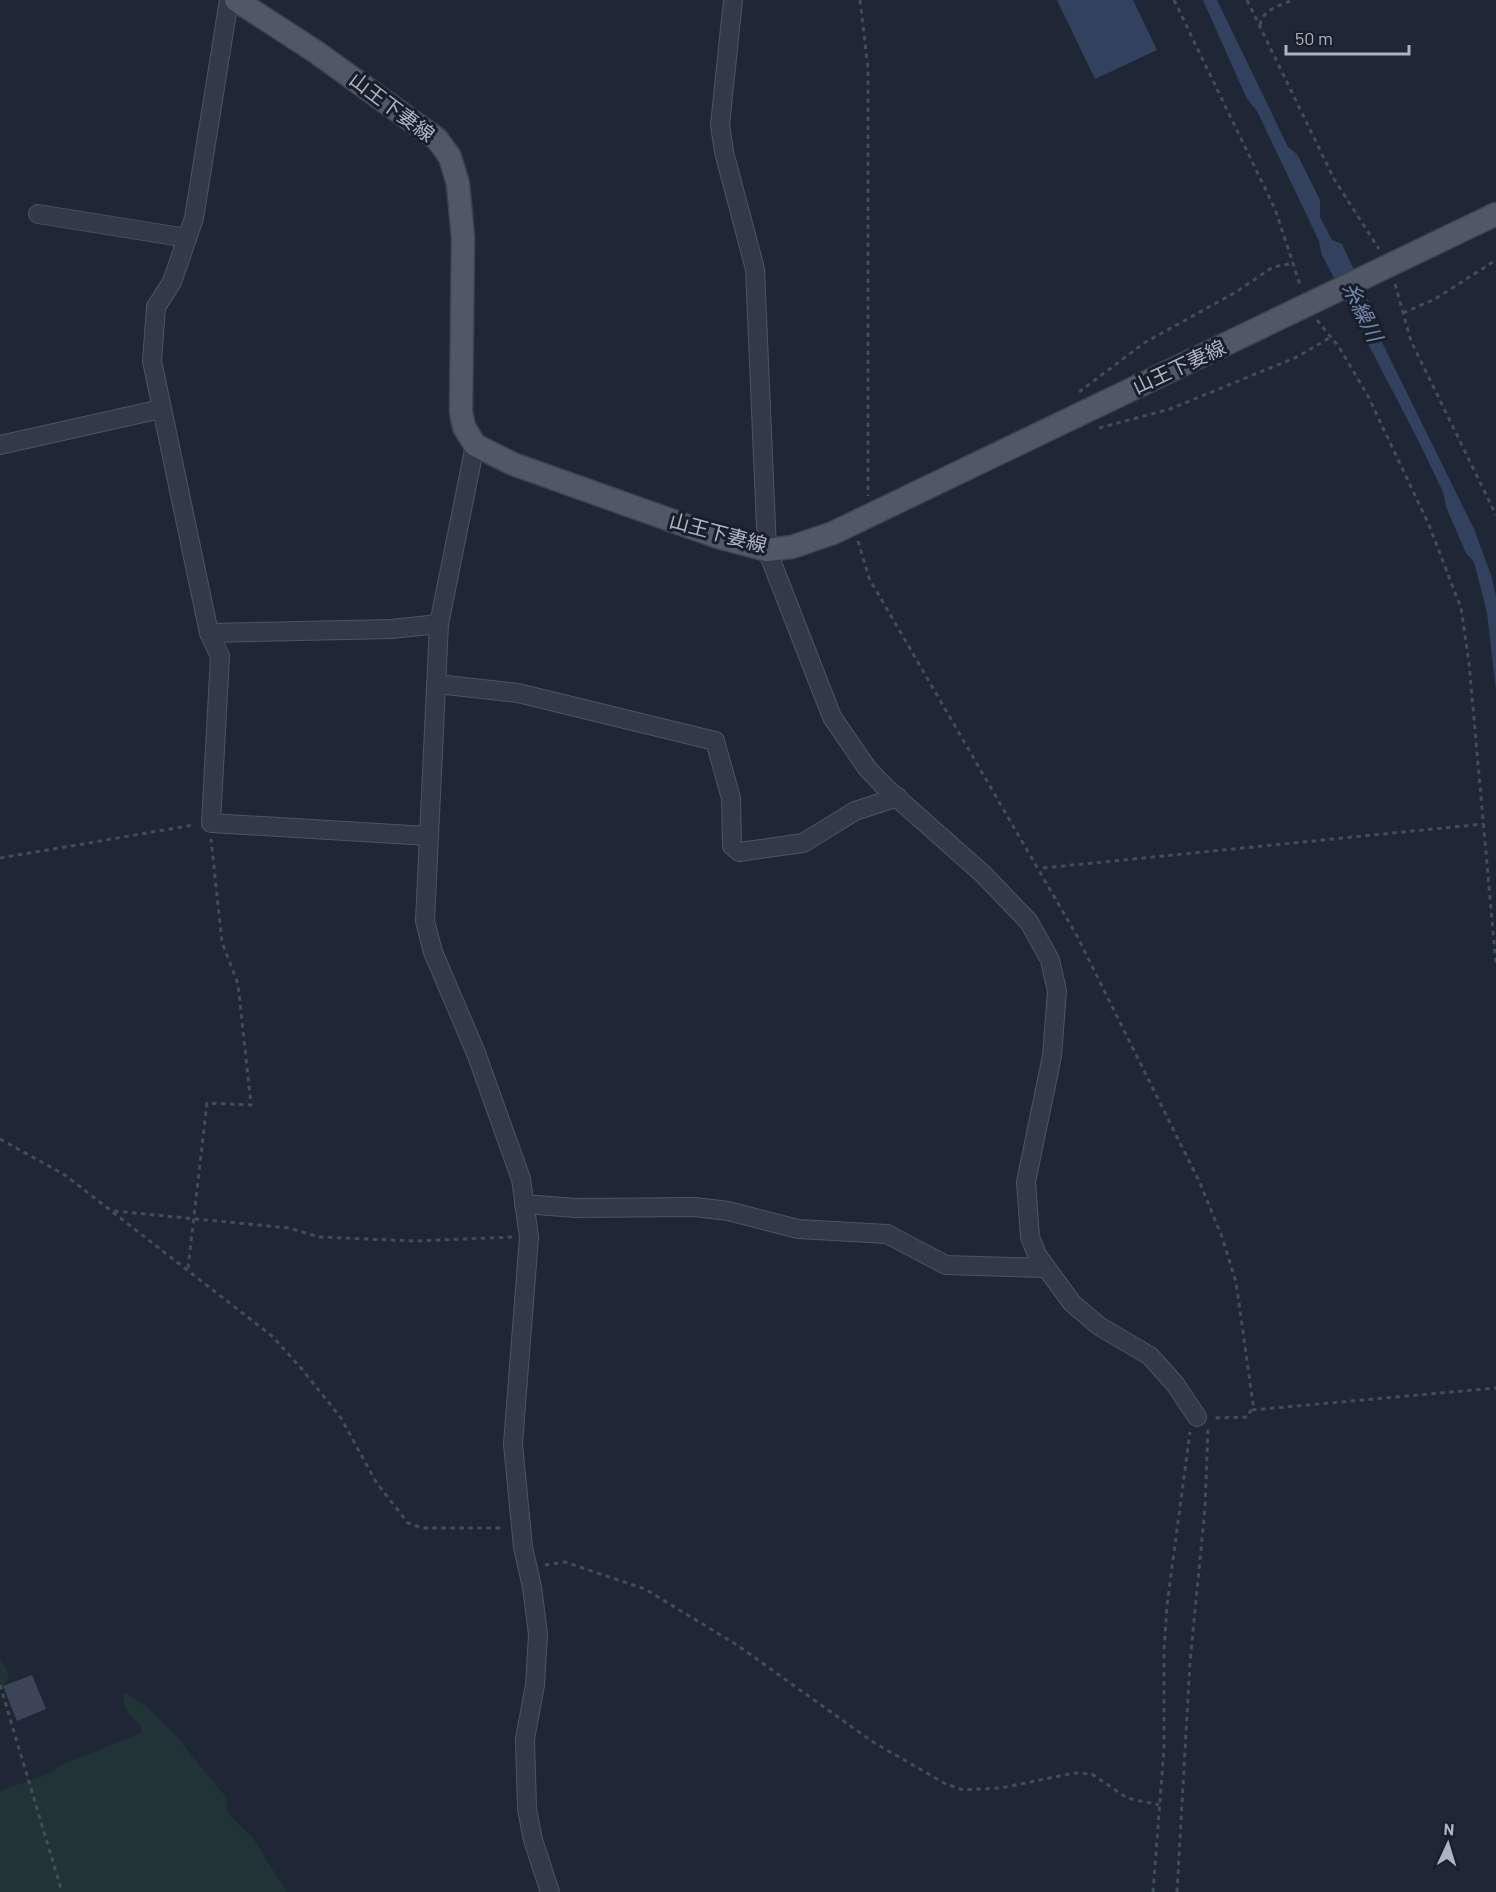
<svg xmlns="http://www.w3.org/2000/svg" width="1496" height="1892" viewBox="0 0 1496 1892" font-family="Barlow,'Noto Sans JP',sans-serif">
<rect width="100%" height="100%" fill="#1f2736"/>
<!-- green -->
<g fill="#213337">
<path d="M0,1660l9,14 -5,14 -4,2z"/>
<path d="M124,1692c45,25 69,68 103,106v14l25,25 35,55h-287v-101l48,-17 15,-10 78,-31v-8c-12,-10 -20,-16 -17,-33z"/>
</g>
<!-- water -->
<g fill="#32415e">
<path d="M1057,0h76l24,50 -62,29z"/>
<path d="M1203,0h14l71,147 9,7 23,46v17l12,23 10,4 31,67 -1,8 5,13 97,197 17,46 5,21v94l-9,-77 -13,-51 -8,-9 -20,-46 -3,-15 -25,-52 -96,-185 -3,-14 -62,-130 -10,-12z"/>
</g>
<!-- building -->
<path fill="#3b4557" d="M32,1675l14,34 -29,12 -14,-35z"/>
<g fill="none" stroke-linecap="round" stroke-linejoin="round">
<defs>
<g id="minor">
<path d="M229,0l-35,218 -22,64 -16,25 -4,54 57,272 182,-4 48,-5"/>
<path d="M733,0l-13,125 4,27 31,117 12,281 65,167 35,51 19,20 97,86 46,48 21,38 7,31 -5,65 -26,126 4,55 7,18 35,48 27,23 51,30 25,28 22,33"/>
<path d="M38,214l149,24"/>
<path d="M0,445l161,-36"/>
<path d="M475,445l-36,179 -14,297 8,31 43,101 45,126 8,58 -16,207 10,103 9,40 6,47 -3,51 -10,54 2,70 6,31 17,52"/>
<path d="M209,633l11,23 -9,167 217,13"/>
<path d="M437,684l81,9 197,48 16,57 1,48 7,6 64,-9 52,-32 43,-14"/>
<path d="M524,1204l52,4 119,-1 33,4 70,18 89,5 59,31 99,3"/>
</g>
<path id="major" d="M236,0l80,52 121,87 13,18 8,27 5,54 -2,174 3,15 11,18 38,19 205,73 49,13 25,-3 41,-14 663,-319"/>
</defs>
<!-- minor casing -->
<use href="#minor" stroke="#4d5462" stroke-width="20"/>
<!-- major casing -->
<use href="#major" stroke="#3c4350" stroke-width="25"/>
<!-- path -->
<g stroke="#3e5055" stroke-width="3" stroke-dasharray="4.5 4.5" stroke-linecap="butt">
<path d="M860,0l8,69v427"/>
<path d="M1174,0l101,209 26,79"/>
<path d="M1247,0l87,179 45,70"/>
<path d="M1260,25c2,-15 20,-20 33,-25"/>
<path d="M1395,284l16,57 85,174"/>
<path d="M1403,313l32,-14 61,-39"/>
<path d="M1317,320l22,27 29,49 61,129 32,83 8,55 27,302"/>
<path d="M1079,392l65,-49 92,-51 37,-25 21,-4"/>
<path d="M1099,428l71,-19 127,-52 34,-20"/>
<path d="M858,541l11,37 208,358 123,247 22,54 14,45 17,122 -5,13 -35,1"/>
<path d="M0,858l194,-33"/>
<path d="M1043,868l440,-44"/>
<path d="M0,1139l65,36 207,161 29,32 40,50 35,64 32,41 14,5h82"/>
<path d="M114,1211l175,17 30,9 97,4 97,-4"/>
<path d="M188,1268l19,-165 44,2 -13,-121 -16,-42 -11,-103"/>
<path d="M1252,1410l244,-22"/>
<path d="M545,1565l20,-3 80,27 92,56 136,97 73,42 17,6 38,-2 73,-15 18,1 35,24 32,7"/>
<path d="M0,1685l62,207"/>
<path d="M1153,1892l11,-144v-97l3,-46 23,-173"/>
<path d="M1177,1892l13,-230 15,-154 3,-80"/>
</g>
<!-- minor -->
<use href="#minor" stroke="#323947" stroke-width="18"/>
<!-- major -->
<use href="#major" stroke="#505867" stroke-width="22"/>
</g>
<g text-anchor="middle" stroke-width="6" stroke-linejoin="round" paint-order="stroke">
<!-- street labels -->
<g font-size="20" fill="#acb4c4" stroke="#181f2b">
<text transform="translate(392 107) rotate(37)" y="7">山王下妻線</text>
<text transform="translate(1179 367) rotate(-25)" y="7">山王下妻線</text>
<text transform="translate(718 533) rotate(15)" y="7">山王下妻線</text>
</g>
<!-- water labels -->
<g font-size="21" font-style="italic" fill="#7488ad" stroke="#181f2b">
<text transform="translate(1362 312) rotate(64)" y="7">糸繰川</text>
</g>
</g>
<!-- north arrow -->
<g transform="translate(1448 1844) rotate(4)" stroke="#181f2b" stroke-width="4.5" paint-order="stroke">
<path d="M0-4.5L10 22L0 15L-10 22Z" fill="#acb4c4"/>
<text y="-9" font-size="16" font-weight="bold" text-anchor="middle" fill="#acb4c4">N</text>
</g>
<!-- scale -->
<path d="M1286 45v9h123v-9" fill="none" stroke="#acb4c4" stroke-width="3"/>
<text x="1295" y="45" font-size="18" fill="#acb4c4" stroke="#181f2b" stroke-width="4.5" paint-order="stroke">50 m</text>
</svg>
